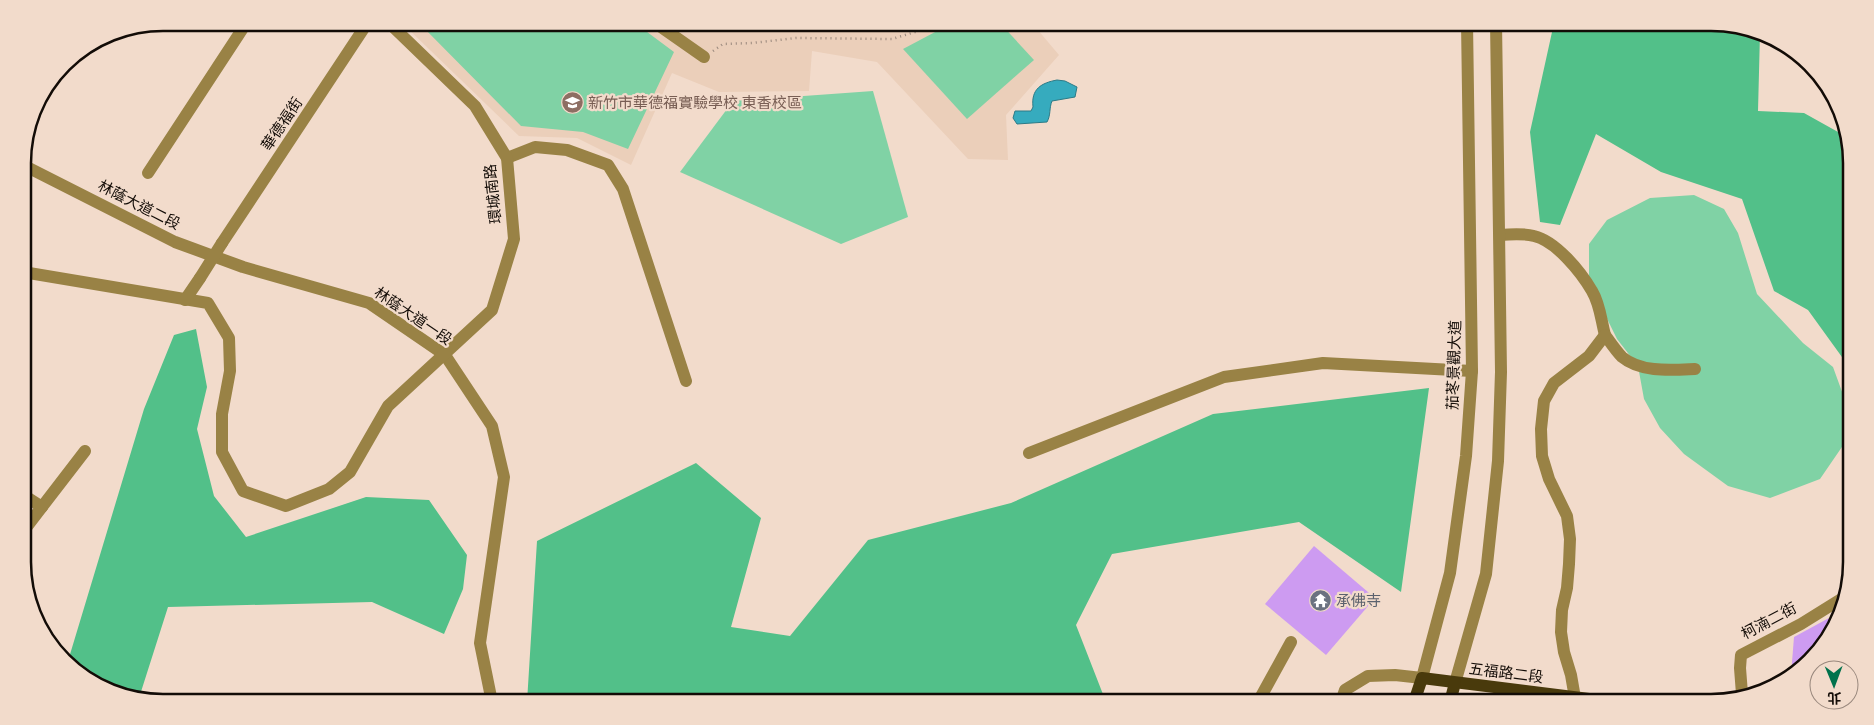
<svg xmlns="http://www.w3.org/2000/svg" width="1874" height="725" viewBox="0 0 1874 725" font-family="'Times New Roman','Noto Sans TC',serif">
<rect width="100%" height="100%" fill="#f2dbcb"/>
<!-- built -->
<path fill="#ebcfba" d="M402,23h630l27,32 -53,60 2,45 -40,-1 -91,-97 -65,-11 -3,40 -90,1 -47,-19 -41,92 -54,-27 -58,-2z"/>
<!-- green -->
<g fill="#80d2a5">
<path d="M954,22l46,1 34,37 -67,59 -64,-70z"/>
<path d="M419,23h216l39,29 -46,97 -45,-17 -62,-6z"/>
<path d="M798,23v-1l117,1 -26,6 -44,2 -46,-2z"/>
<path d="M873,91l35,126 -67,27 -161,-72 53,-71z"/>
<path d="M1694,195l30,14 14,24 19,61 46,49 30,24 12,33 -1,44 -24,35 -50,19 -42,-12 -44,-32 -24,-26 -16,-29 -6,-33 -21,-27 -28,-57v-38l18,-24 43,-22z"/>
</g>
<!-- forest -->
<g fill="#52c089">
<path d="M1554,23l156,-1 46,8 4,3 -2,78 46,2 43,24 3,8 1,235 -4,-16 -39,-54 -34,-19 -32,-92 -81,-27 -65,-38 -36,91 -20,-3 -10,-90z"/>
<path d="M196,329l11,58 -10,42 17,67 32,41 120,-40 63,3 38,55 -4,34 -19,45 -72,-32 -204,5 -29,91 -21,-3 -50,-34 76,-252 30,-74z"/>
<path d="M1429,388l-28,204 -102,-70 -187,32 -36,71 30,77h-579l10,-161 159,-78 65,55 -30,109 59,9 78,-96 143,-37 202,-89z"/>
</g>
<!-- water -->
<path fill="#36abbe" stroke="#2c7b87" d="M1057,80l8,1 12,6 -2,10 -23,4c-3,7 -1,14 -5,21l-30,2 -4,-6 2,-7h16l2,-4c-2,-18 8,-24 24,-27z"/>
<!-- building -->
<g fill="#cd9bf1">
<path d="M1314,546l61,52 -49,57 -61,-51z"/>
<path d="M1840,612l-44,61 -5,2 3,-38z"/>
</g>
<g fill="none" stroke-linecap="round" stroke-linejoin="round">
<!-- path -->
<g stroke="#98877c" stroke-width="2.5" stroke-dasharray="1 4" stroke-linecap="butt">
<path d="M685,29l5,-7"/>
<path d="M713,51l10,-7 29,-1 44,-5 96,1 33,-10 12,-7"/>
</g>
<!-- minor -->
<g stroke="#998245" stroke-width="12">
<path d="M654,22l50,35"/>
<path d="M507,158l28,-11 32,3 41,15 15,24 63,192"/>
<path d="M23,165l152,77 68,25 126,36 76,52 47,71 12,51 -24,166 12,59"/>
<path d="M148,173l99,-151"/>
<path d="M1500,235c11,-1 23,-2 34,1 22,5 47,36 58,55 8,13 9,29 13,44"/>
<path d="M222,243l146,-221"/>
<path d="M23,272l185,31 21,35 1,33 -8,43v38l21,39 43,15 43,-17 21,-17 38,-66 104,-96 22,-71 -7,-81 -32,-52 -87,-84"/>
<path d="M185,300l15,-22"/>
<path d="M1029,453l195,-76 99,-14 149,8"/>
<path d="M25,496l17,11"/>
<path d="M25,529l60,-78"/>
<path d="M1455,683l31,-109 12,-113 3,-89 -5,-350"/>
<path d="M1742,694l-2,-26 1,-13 60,-31 45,-28"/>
<path d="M1575,698l-4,-23 -7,-23 -3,-20 1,-22 5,-22 2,-24 1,-25 -3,-23 -18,-37 -7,-23 -1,-27 3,-28 10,-18 35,-27 16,-21c5,7 11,16 17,22 19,16 50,13 73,12"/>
<path d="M1258,702l33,-60"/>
<path d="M1341,702l4,-12 23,-14 27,-1 27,3 28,-105 16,-117 6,-85 -5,-349"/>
</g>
<!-- major -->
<g stroke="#493a0c" stroke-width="12">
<path d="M1414,702l8,-24 191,24"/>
<path d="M1450,702l5,-19"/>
</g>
<!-- minor-bridge -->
<path stroke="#998245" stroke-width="12" d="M200,278l22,-35"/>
</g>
<!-- icons -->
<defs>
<symbol id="school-disc" viewBox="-11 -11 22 22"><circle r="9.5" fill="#8d6e63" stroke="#f2dbcb"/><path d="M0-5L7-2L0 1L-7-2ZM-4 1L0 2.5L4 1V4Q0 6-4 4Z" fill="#fff"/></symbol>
<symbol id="temple-disc" viewBox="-11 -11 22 22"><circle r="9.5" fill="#6b7280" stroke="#f2dbcb"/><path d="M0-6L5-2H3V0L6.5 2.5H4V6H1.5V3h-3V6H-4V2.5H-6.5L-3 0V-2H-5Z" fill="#fff"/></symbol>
</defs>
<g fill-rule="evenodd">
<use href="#school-disc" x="560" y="90" width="25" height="25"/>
<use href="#temple-disc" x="1308" y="588" width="25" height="25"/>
</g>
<g text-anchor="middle" stroke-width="4.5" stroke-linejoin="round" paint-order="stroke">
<!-- education labels -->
<g font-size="15" fill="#785e54" stroke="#f2dbcb" text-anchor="start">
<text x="588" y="108">新竹市華德福實驗學校 東香校區</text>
</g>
<!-- street labels -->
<g font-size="15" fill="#130c07" stroke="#f2dbcb">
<text transform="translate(282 124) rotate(-56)" y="5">華德福街</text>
<text transform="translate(493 194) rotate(-96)" y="5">環城南路</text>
<text transform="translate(139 205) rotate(27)" y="5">林蔭大道二段</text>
<text transform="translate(413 316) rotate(34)" y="5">林蔭大道一段</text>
<text transform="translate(1454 365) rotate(-88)" y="5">茄苳景觀大道</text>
<text transform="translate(1769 621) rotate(-28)" y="5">柯湳二街</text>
<text transform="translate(1506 673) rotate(7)" y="5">五福路二段</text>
</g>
<!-- worship labels -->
<g font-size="15" fill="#5b616d" stroke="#f2dbcb" text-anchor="start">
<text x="1336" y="606">承佛寺</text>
</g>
</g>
<!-- crop -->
<path d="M0 0H1874V725H0ZM163 31H1711A132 132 0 0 1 1843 163V562A132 132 0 0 1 1711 694H163A132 132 0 0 1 31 562V163A132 132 0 0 1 163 31Z" fill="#f2dbcb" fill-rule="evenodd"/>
<path fill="none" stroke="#130c07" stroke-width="2.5" d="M163 31H1711A132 132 0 0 1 1843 163V562A132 132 0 0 1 1711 694H163A132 132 0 0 1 31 562V163A132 132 0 0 1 163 31Z"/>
<!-- north arrow -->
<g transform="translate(1834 685) rotate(179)"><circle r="24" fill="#f2dbcb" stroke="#99887d"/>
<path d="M0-4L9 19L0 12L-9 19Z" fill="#00724c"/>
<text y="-8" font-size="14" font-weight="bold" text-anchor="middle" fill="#130c07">北</text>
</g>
</svg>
